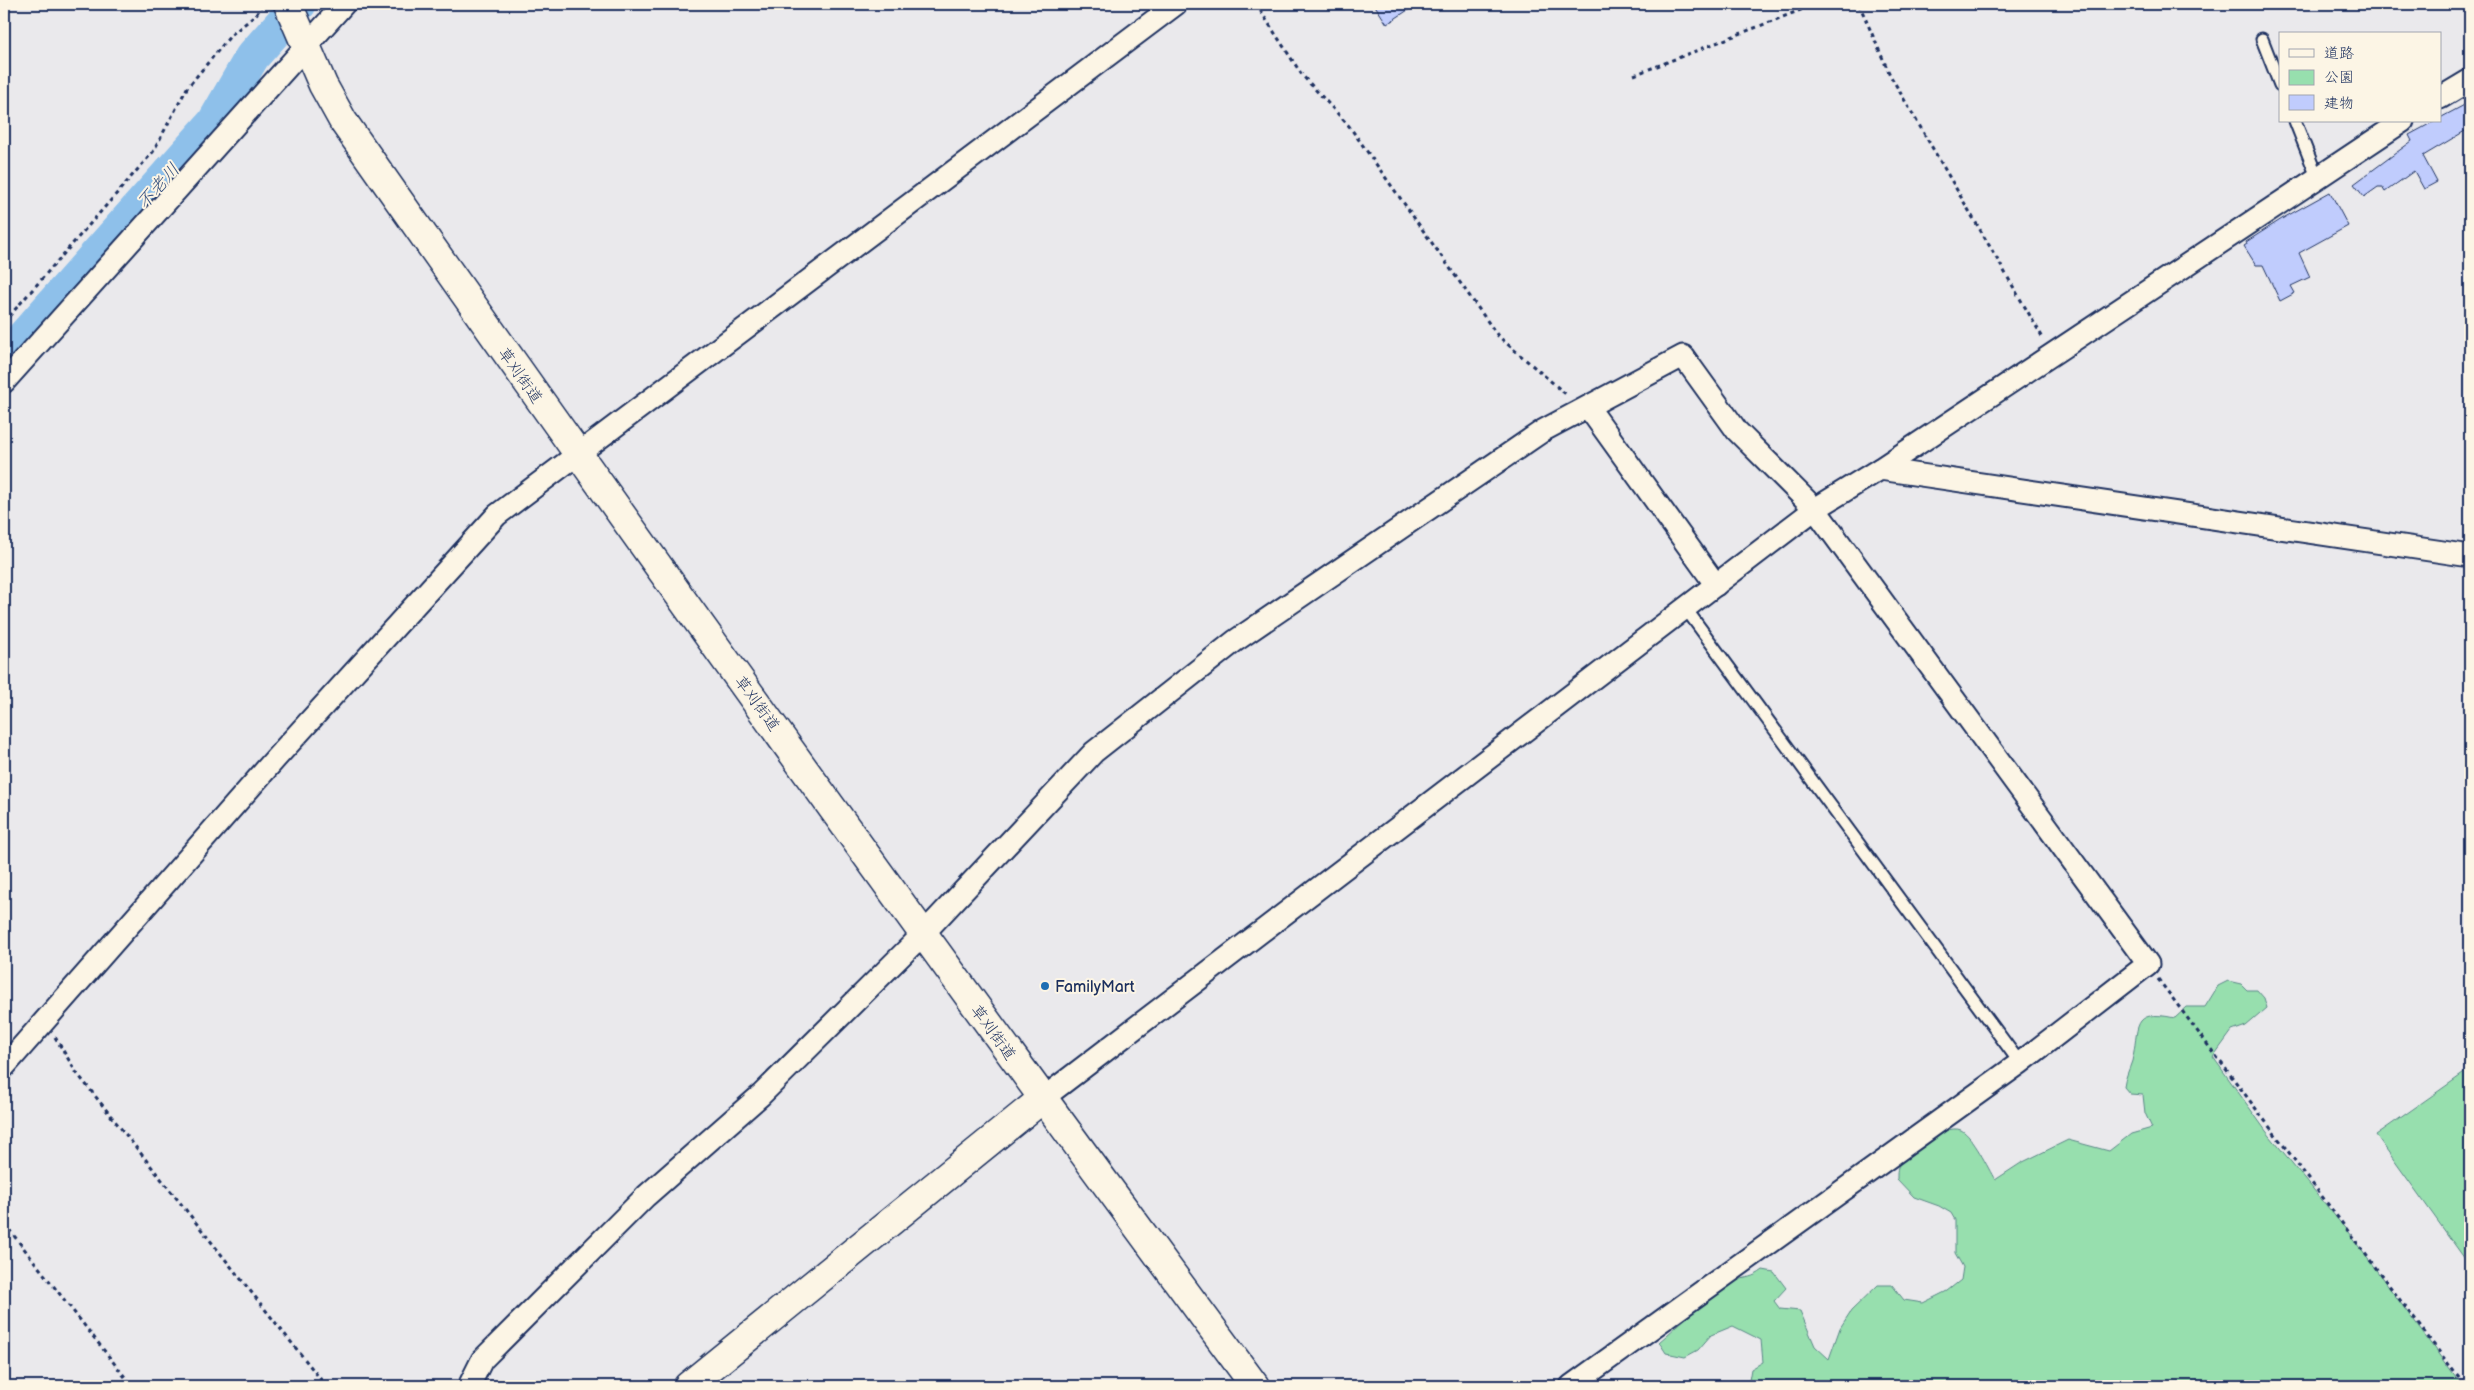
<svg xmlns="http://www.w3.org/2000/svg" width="2474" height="1390" viewBox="0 0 2474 1390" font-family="'Balsamiq Sans','Klee One',sans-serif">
<rect width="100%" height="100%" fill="#eae9ec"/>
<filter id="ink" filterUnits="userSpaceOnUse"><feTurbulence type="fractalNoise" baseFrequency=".02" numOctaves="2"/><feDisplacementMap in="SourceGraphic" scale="10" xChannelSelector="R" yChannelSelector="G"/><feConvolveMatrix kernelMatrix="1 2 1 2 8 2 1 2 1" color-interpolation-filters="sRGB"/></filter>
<g filter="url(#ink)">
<!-- green -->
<g fill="#97dfae" stroke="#598786">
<path d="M2228,981l13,3 6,6h10l7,8 3,10 -21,18 -14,5 -19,26 53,74 82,101 114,154h-714l3,-17 12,-7 -2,-22 -28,-14 -22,9 -13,15 -13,7 -19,-4 -7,-11c20,-17 53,-50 76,-61 11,-4 18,-3 28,-11l11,2 12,16 -12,13 6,8 20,2 15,35 14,13 11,-31 11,-17 27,-26h14l12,15 19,3 24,-12 14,-11 2,-13 -8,-14v-33l-4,-7 -12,-7 -25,-9 -17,-18c0,-4 0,-9 1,-12 6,-15 47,-44 63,-37 12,6 27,38 34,50l26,-17 47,-23 41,11 22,-17 21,-6 -7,-15 -2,-18 -13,-1 -6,-7c1,-9 5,-17 8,-26 8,-32 -3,-53 43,-43l12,-11h18l13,-21z"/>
<path d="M2470,1069v197l-94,-131z"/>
</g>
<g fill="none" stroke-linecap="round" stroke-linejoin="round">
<!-- river -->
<path stroke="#8ec0ea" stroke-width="35" d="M4,359l210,-236 38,-66 47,-53"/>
</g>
<!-- building -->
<g fill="#c0ccfd" stroke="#1b2f5e">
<path d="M1374,4h43l-30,20z"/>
<path d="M2470,102v26l-47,28 14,26 -13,7 -10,-18 -29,21 -3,-5h-4l-14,10 -10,-13 58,-43 -3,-6 26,-14h5v-3z"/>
<path d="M2330,192l18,34 -49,27 11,24 -19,9 4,7 -15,8 -17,-36h-7l-12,-19 3,-2 -1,-2 39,-25z"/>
</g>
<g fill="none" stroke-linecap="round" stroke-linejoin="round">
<defs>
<g id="service">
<path d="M2262,39l18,46"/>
<path d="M2295,121l22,56"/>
<path d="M1686,609l334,454"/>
</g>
<g id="minor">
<path d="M2440,98l30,-18"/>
<path d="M4,382l340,-378"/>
<path d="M1588,407l128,178"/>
<path d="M1880,469l523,-348"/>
<path d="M4,1067l272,-309 221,-243 679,-511"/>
<path d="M1042,1099l773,-590 65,-40 590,87"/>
<path d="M469,1386l13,-26 164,-164 115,-101 162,-161 171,-182 141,-111 309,-211 139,-74 54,75 78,78 333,455 -128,99 -449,323"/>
</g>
<g id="tertiary">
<path d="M288,4l35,81 20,36c299,426 603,848 912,1265"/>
<path d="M688,1386l354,-287"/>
</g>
</defs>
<!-- service casing -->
<use href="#service" stroke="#1b2f5e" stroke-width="15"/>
<!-- minor casing -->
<use href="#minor" stroke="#1b2f5e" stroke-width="25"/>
<!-- tertiary casing -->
<use href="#tertiary" stroke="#1b2f5e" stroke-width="31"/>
<!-- path -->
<g stroke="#1b2f5e" stroke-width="3" stroke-dasharray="4 4" stroke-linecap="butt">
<path d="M1256,4l46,71 47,51 149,210 70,60"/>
<path d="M1859,4l31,71 153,263"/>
<path d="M1634,75l182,-71"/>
<path d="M4,322l149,-170 34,-64 44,-53 25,-20 6,-11"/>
<path d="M2158,979l307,407"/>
<path d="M55,1037l21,35 250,314"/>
<path d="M4,1223l128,163"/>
</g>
<!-- service -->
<use href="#service" stroke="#fcf5e5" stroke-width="11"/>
<!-- minor -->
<use href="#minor" stroke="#fcf5e5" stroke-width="21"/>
<!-- tertiary -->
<use href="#tertiary" stroke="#fcf5e5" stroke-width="28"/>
</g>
</g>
<!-- markers -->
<circle fill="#1f6fb2" stroke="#fcf5e5" stroke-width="2" cx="1045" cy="986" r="5"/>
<g text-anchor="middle" stroke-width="4" stroke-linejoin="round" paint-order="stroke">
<!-- street labels -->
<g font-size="16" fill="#1b2f5e" stroke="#fcf5e5">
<text transform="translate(521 375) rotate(55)" y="6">草刈街道</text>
<text transform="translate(758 703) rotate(54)" y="6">草刈街道</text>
<text transform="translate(994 1032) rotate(54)" y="6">草刈街道</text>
</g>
<!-- poi labels -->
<g font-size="16" fill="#1b2f5e" stroke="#fcf5e5" text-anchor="start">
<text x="1055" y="992">FamilyMart</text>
</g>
<!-- water labels -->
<g font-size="18" font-style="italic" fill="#385381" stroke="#fcf5e5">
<text transform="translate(158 186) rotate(-48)" y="6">不老川</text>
</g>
</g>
<!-- margin -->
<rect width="2474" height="1390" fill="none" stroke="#fcf5e5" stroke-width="20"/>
<rect x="10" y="10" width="2454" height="1370" fill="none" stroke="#1b2f5e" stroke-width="2" filter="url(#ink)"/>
<!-- legend -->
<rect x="2279" y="32" width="162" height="90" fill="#fcf5e5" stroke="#a2a6af"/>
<rect x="2289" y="49" width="25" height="8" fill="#fcf5e5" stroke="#a2a6af"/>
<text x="2324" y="58" font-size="15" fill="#1b2f5e">道路</text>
<rect x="2289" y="70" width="25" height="15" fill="#97dfae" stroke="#a2a6af"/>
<text x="2324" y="82" font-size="15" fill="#1b2f5e">公園</text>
<rect x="2289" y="95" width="25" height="15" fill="#c0ccfd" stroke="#a2a6af"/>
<text x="2324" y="108" font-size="15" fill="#1b2f5e">建物</text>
</svg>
